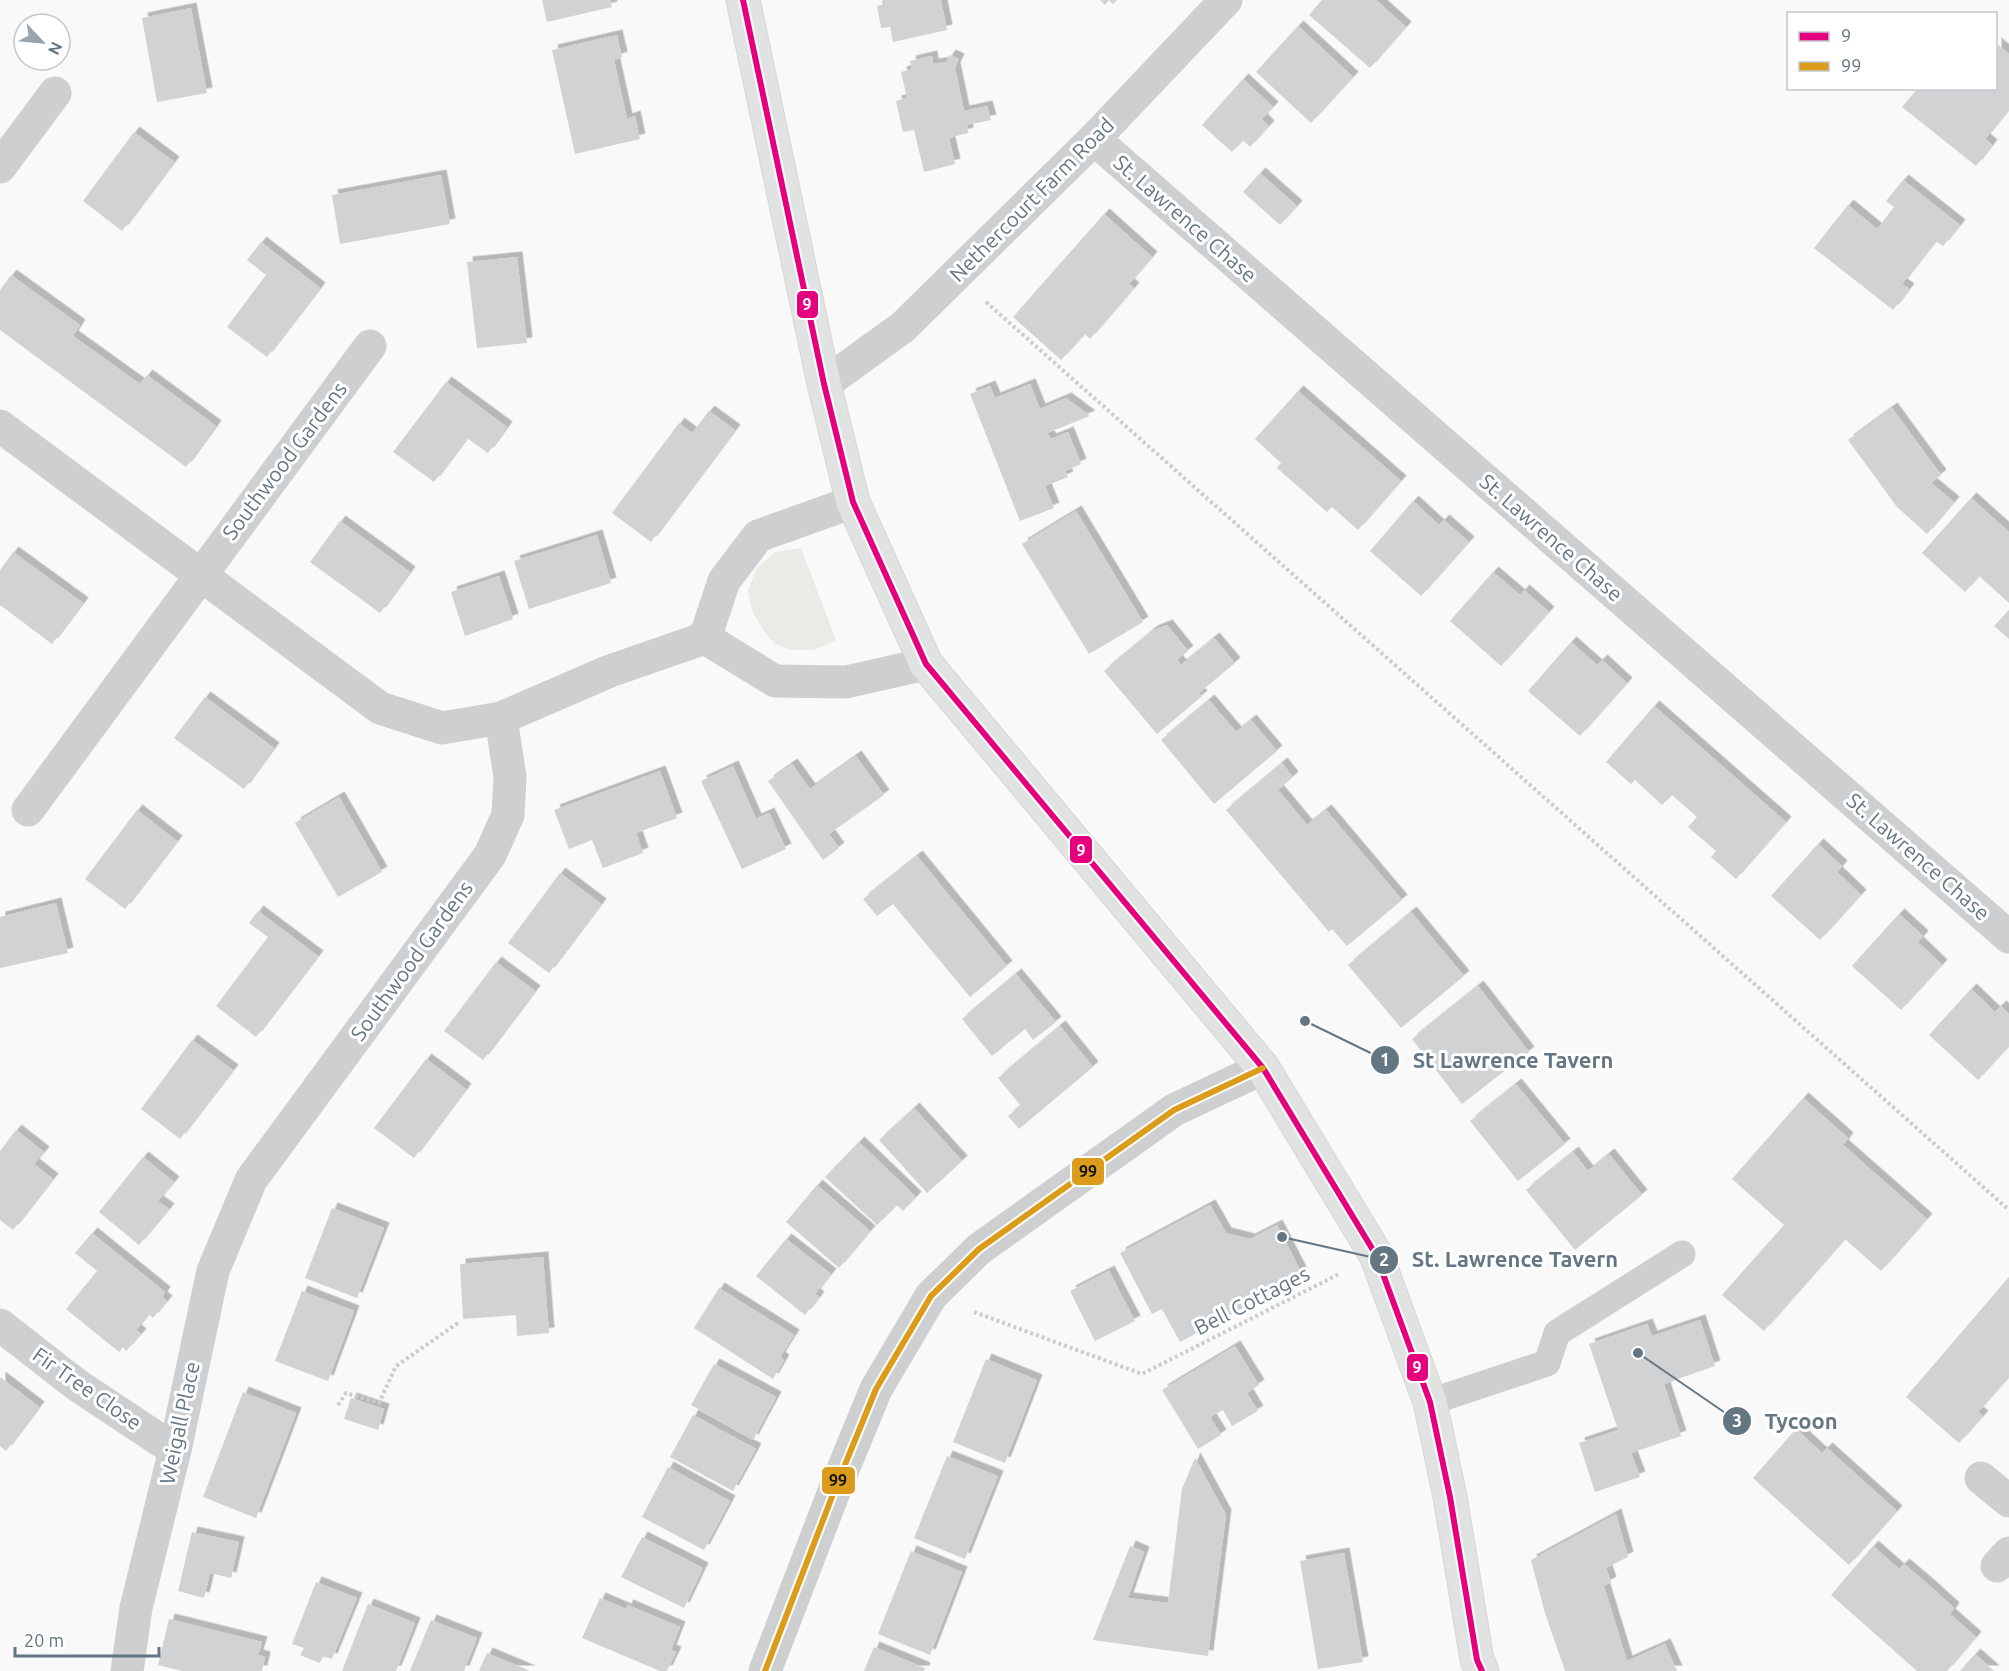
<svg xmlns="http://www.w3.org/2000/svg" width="2009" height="1671" viewBox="0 0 2009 1671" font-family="Ubuntu,sans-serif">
<defs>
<filter id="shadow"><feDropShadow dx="5.5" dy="-5.5" stdDeviation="0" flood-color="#0004"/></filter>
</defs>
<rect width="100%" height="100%" fill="#f9f9f9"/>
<!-- green -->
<path fill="#e8ebe6" d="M801,548l35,92 -22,10h-22l-17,-6 -11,-13 -11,-18 -5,-22 8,-22 19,-17z"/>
<!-- building -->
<g fill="#d0d2d3" filter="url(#shadow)">
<path d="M542,0h68l2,7 -65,15z"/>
<path d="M884,0h57l6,30 -54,12 -3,-15 -9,1 -4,-22 8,-2z"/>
<path d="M1100,0h17l-4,4 -4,-4 -4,5z"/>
<path d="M1322,0h54l30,27 -36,41 -61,-53z"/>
<path d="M191,8l16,85 -50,9 -15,-84z"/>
<path d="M1298,26l55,51 -42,46 -55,-51z"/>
<path d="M617,35l5,22 -8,3 13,59 8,-3 5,23 -65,15 -23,-104z"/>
<path d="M1996,43l13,11v55l-24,30 7,6 -16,21 -74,-59 16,-19h78z"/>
<path d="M950,55l9,4 -4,9 9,43 23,-5 4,14 -24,5 1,8 -19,5 6,26 -31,8 -10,-42 -11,2 -7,-31 11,-3 -6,-26 11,-3 -2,-8 22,-5 1,8 13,-2z"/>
<path d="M1243,79l30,28 -11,12 7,7 -19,21 -7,-7 -11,12 -30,-27z"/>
<path d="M134,132l40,30 -52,69 -39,-30z"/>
<path d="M1260,173l37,33 -17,19 -37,-33z"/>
<path d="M441,175l9,49 -110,20 -8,-49z"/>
<path d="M1903,180l57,45 -17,21 -7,-5 -17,21 -17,22 7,5 -16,21 -79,-62 34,-43 29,24 17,-22 -8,-6z"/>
<path d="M1104,214l48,43 -23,27 5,4 -44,51 -5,-5 -24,26 -48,-43z"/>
<path d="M261,242l59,46 -53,69 -40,-30 39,-52 -19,-15z"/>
<path d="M517,257l10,86 -50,5 -10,-86z"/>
<path d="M11,275l69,50 -7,11 67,48 7,-9 69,51 -30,41 -186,-137v-40z"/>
<path d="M446,382l61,45 -19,26 -21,-15 -33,44 -41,-30z"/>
<path d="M1030,384l10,25 26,-11 24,18 -43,17 4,6 17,-7 13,32 -16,7 3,6 -23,9 9,22 -34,13 -50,-127 20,-8 5,12z"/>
<path d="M1298,391l103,90 -43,49 -26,-23 -5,5 -50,-44 4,-5 -26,-24z"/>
<path d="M1892,408l49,67 -10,8 23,19 -27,32 -30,-27 -49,-67z"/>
<path d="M709,411l26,19 -84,112 -39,-29 67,-90 13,10z"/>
<path d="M1971,498l38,34v71l-30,-27 -14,16 -43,-39z"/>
<path d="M1413,501l26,24 5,-5 25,22 -48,54 -51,-45z"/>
<path d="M1076,511l67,111 -54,32 -67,-110z"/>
<path d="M340,521l70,51 -30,41 -70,-51z"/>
<path d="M597,535l14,48 -82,26 -15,-48z"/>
<path d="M13,552l70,51 -31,41 -52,-39v-35z"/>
<path d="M1493,572l27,23 4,-5 25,22 -48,54 -51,-45z"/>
<path d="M499,576l14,43 -48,17 -14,-44z"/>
<path d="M2009,610v29l-15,-13z"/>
<path d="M1167,625l21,26 -11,9 4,5 33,-27 21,25 -36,30 3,3 -45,38 -53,-63 48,-40z"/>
<path d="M1571,642l26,23 5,-5 25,23 -47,53 -52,-45z"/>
<path d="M205,697l69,51 -30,41 -70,-51z"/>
<path d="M1209,700l27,32 15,-12 26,31 -63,53 -53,-64z"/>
<path d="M1654,706l132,116 -50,57 -25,-22 5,-6 -28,-24 9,-10 -25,-22 -10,10 -27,-25 -4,4 -25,-22z"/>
<path d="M856,756l28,39 -55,39 10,14 -16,12 -55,-79 24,-17 18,25z"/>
<path d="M1282,763l11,14 -15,13 29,35 19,-15 76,90 -55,46 -15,-17 -3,3 -103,-122z"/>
<path d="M733,766l23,53 13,-6 17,36 -44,20 -41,-88z"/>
<path d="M660,771l17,47 -41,15 7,20 -40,15 -11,-28 -23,9 -15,-39z"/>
<path d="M339,797l43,75 -44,25 -43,-74z"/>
<path d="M137,810l40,31 -52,68 -40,-30z"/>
<path d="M1818,844l24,22 -5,6 24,23 -41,45 -49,-44z"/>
<path d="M917,856l90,110 -37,31 -77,-93 -16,12 -14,-17z"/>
<path d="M560,873l41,31 -52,69 -41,-30z"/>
<path d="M56,903l12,50 -68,15v-51z"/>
<path d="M258,911l60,45 -62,81 -40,-31 52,-69 -19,-14z"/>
<path d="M1411,912l53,64 -63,52 -53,-63z"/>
<path d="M1899,914l24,22 -5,6 24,23 -41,45 -49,-44z"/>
<path d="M496,962l39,29 -52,69 -39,-29z"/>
<path d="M1016,974l40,48 -23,18 -8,-11 -33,27 -30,-37z"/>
<path d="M1478,986l51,66 -67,52 -50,-65z"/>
<path d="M1971,989l24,23 6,-6 8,8v32l-31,34 -49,-45z"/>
<path d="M1060,1026l33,41 -74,62 -11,-13 13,-10 -23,-28z"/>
<path d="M192,1040l41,30 -53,69 -39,-30z"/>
<path d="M426,1059l40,30 -52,69 -40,-30z"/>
<path d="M1516,1084l49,60 -47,37 -48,-60z"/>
<path d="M1803,1098l45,40 -5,7 84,74 -46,52 -36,-32 -81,92 -42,-36 62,-70 -52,-46z"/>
<path d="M914,1108l48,53 -35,32 -48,-53z"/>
<path d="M16,1130l28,22 -10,12 19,15 -40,51 -13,-10v-69z"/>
<path d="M859,1142l57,55 -13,14 -6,-6 -20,20 -52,-48z"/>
<path d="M1573,1152l15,19 21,-17 33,41 -67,55 -49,-60z"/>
<path d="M143,1157l31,25 -16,19 11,8 -30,36 -40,-33z"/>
<path d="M817,1185l53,46 -31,37 -53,-46z"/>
<path d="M1210,1205l16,28 24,6 27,-14 26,51 -123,66 -18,-33 -10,5 -32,-61z"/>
<path d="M332,1208l52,20 -27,70 -52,-20z"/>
<path d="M92,1233l73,59 -3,5 5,4 -14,17 -4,-4 -13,16 5,4 -15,17 -3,-4 -4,5 -53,-43 31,-38 -22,-18z"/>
<path d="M786,1239l45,35 -16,20 4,3 -14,18 -49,-39z"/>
<path d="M543,1257l6,76 -32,3 -1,-21 -53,4 -3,-55z"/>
<path d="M1109,1271l26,50 -40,20 -25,-50z"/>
<path d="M2009,1277v100l-31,35 5,4 -24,27 -53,-46z"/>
<path d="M719,1288l75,47 -14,22 4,3 -11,19 -79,-51z"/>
<path d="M302,1291l52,20 -26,70 -53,-20z"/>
<path d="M1700,1320l15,46 -51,18 17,52 -50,17 9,24 -45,15 -16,-49 39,-13 -29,-86 58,-20 5,12z"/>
<path d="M1235,1346l24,39 -12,8 11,18 -26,15 -9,-16 -13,7 11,18 -23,14 -36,-59z"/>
<path d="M986,1359l51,21 -32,83 -52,-21z"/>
<path d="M714,1364l62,33 -23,43 -62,-35z"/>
<path d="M0,1377l39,30 -33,44 -6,-5z"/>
<path d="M243,1392l53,21 -40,105 -53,-21z"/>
<path d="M351,1398l33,11 -6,21 -34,-11z"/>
<path d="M693,1415l63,34 -23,42 -63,-34z"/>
<path d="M1796,1429l26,24 5,-5 70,63 -48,54 -96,-87z"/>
<path d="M947,1456l51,20 -33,83 -51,-21z"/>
<path d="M1195,1458l31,57 -18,141 -115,-16 37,-94 14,6 -16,46 40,5 14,-114z"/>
<path d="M668,1467l62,34 -26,49 -62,-33z"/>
<path d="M1616,1514l12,43 -22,11 5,14 -7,4 23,75 38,-17 12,27h-112l-20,-58 -14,-53z"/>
<path d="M192,1532l47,10 -8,36 -21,-5 -6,25 -26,-7z"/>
<path d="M642,1537l61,31 -19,40 -63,-31z"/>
<path d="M1873,1546l26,23 5,-5 26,22 24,22 -4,6 26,23 -29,34h-30l-86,-76z"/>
<path d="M911,1551l51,21 -32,83 -52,-21z"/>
<path d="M1344,1553l19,109 -45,7 -18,-108z"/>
<path d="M316,1582l41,16 -25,61 -9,-3 -3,7 -20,-8 4,-7 -12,-4z"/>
<path d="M600,1598l26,11 2,-4 52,22 -9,23 5,2 -9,19h-7l-78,-33z"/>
<path d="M368,1604l47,19 -19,48h-54z"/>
<path d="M169,1619l93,23 -4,13 7,2 -3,14h-80l-24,-6z"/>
<path d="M431,1620l46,18 -13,33h-54z"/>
<path d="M874,1647l51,21 -1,3h-60z"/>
<path d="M487,1653l43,18h-51z"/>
<path d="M1975,1654l19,17h-34z"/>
</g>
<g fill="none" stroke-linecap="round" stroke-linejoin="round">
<defs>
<path id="primary" d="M743,0l81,384 29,118 73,162 337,404 113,187 54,147 20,95 27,163 5,11"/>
</defs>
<!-- primary casing -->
<use href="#primary" stroke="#d5d6d7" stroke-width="35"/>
<!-- path -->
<g stroke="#cbcccd" stroke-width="4" stroke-dasharray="3 3" stroke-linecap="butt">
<path d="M986,302l1023,908"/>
<path d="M974,1312l168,62 197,-100"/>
<path d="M338,1405l8,-12 33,10 17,-37 62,-43"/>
</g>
<!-- service -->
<path stroke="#cecfd0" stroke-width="27" d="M1430,1402l117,-39 10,-30 125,-79"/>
<!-- minor -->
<g stroke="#cecfd0" stroke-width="33">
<path d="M1094,139l915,798"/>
<path d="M0,167l55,-74"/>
<path d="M824,384l79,-57 191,-188 132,-139"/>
<path d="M0,426l380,282 62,20 59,-10 109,-47 95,-33"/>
<path d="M705,638l70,43 71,1 80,-18"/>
<path d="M705,638l19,-57 34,-45 95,-34"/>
<path d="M28,810l342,-464"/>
<path d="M0,1325l77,60 98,65"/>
<path d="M1981,1478l28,23"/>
<path d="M1997,1566l12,-13"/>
<path d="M127,1671l9,-63 39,-158 38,-179 38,-91 239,-325 18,-40 2,-38 -9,-59"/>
<path d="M765,1671l70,-182 41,-100 55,-93 48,-47 195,-139 89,-42"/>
</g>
<!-- primary -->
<use href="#primary" stroke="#e1e2e2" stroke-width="33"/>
<defs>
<path id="bus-1" d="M743,0l81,384 29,118 73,162 337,404 113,187 54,147 20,95 27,163 5,11"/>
<path id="bus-2" d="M765,1671l70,-182 41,-100 55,-93 48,-47 195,-139 89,-42"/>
</defs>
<!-- bus-1 casing -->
<use href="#bus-1" stroke="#fff" stroke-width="10"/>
<!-- bus-2 casing -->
<use href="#bus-2" stroke="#fff" stroke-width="10"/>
<!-- bus-1 -->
<use href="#bus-1" stroke="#e5007d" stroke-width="6"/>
<!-- bus-2 -->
<use href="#bus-2" stroke="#da9c1a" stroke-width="6"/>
</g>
<g text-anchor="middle" stroke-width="6" stroke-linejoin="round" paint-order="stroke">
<!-- street labels -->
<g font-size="21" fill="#657683" stroke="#fff">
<text transform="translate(1032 200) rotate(-45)" y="7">Nethercourt Farm Road</text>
<text transform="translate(1185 219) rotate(41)" y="7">St. Lawrence Chase</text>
<text transform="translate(285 461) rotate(-53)" y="7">Southwood Gardens</text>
<text transform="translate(1551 538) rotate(41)" y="7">St. Lawrence Chase</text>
<text transform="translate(1918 857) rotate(41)" y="7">St. Lawrence Chase</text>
<text transform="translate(412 961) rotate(-54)" y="7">Southwood Gardens</text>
<text transform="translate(1252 1301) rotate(-27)" y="7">Bell Cottages</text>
<text transform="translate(87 1389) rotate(35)" y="7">Fir Tree Close</text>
<text transform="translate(180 1423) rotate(-78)" y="7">Weigall Place</text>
</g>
</g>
<!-- callouts -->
<path fill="none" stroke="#657683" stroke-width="2" d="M1305 1021L1385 1060M1282 1237L1384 1260M1638 1353L1737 1421"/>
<g fill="#657683" stroke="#fff" stroke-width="2">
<circle cx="1305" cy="1021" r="6"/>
<circle cx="1282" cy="1237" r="6"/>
<circle cx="1638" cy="1353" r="6"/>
<circle cx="1385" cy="1060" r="15"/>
<circle cx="1384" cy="1260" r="15"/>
<circle cx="1737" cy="1421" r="15"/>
</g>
<g font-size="18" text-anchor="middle" font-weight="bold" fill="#fff">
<text x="1385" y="1066">1</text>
<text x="1384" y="1266">2</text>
<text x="1737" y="1427">3</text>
</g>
<g font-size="22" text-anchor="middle" font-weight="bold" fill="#657683" stroke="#fff" stroke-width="6" stroke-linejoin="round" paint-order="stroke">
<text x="1513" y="1068">St Lawrence Tavern</text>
<text x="1515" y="1267">St. Lawrence Tavern</text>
<text x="1801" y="1429">Tycoon</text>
</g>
<g stroke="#fff" stroke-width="2">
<rect x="796" y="290" width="23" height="29" rx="6" fill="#e5007d"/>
<rect x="1069" y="835" width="24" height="29" rx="6" fill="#e5007d"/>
<rect x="1071" y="1157" width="34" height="29" rx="6" fill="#da9c1a"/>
<rect x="1406" y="1353" width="23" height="29" rx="6" fill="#e5007d"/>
<rect x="821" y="1466" width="35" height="29" rx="6" fill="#da9c1a"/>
</g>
<g font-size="16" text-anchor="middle" font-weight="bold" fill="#fff">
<text x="807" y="310">9</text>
<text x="1081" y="856">9</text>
<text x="1417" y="1373">9</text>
</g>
<g font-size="16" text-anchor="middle" font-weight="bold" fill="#111">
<text x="1088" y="1177">99</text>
<text x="838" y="1486">99</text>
</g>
<!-- legend -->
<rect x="1787" y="12" width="210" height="78" fill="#ffffff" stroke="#c1c8cd" stroke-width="1.5"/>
<rect x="1799" y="32" width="30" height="9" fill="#e5007d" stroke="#c1c8cd" stroke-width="1.5"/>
<text x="1841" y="42" font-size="18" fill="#657683">9</text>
<rect x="1799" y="62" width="30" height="9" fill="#da9c1a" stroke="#c1c8cd" stroke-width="1.5"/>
<text x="1841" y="72" font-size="18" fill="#657683">99</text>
<!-- north arrow -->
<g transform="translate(42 42) rotate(116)"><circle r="28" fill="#ffffff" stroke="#c1c8cd" stroke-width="1.5"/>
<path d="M0-4.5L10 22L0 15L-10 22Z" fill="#99a4ac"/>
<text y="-9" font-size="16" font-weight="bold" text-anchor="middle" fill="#657683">N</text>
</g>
<!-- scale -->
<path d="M15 1647v9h144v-9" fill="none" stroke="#657683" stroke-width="3"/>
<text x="24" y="1647" font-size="18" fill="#657683" stroke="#ffffff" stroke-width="4.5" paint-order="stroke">20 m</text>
</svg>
